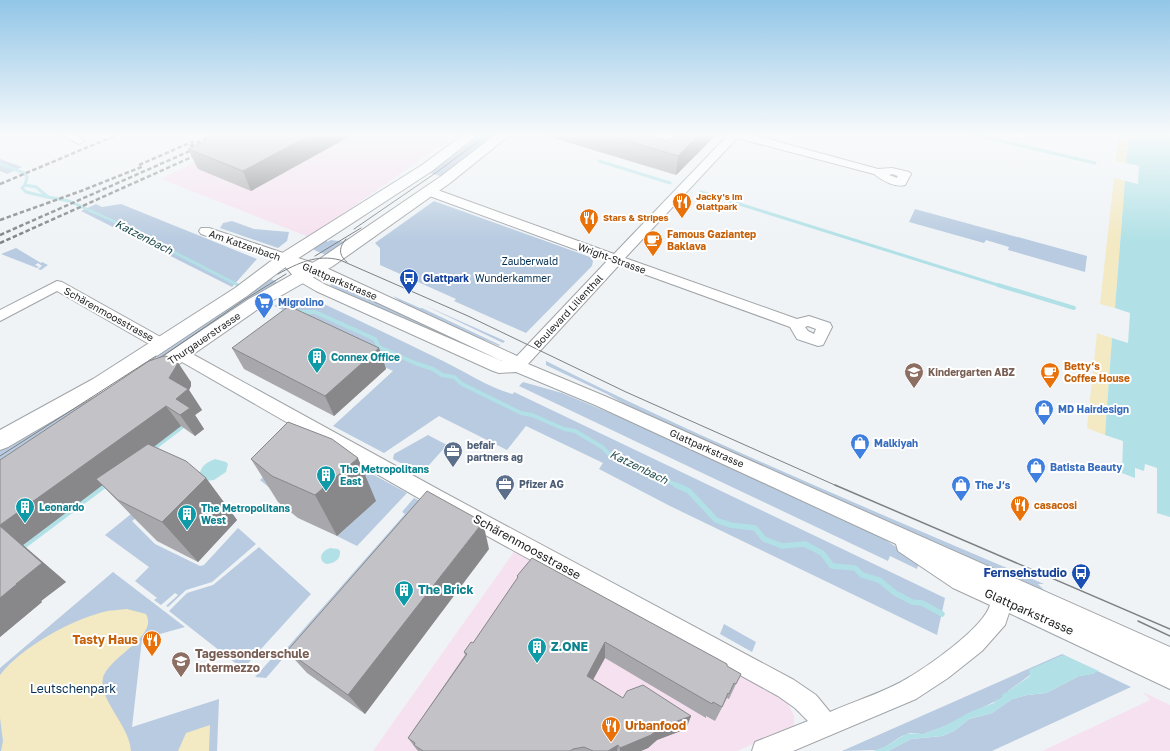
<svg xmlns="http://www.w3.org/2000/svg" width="1170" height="751" viewBox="0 0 1170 751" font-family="'Golos Text',sans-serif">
<rect width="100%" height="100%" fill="#eff3f6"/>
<!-- commercial -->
<g fill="#f6e1f0">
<path d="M250,134h208l-149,103 -148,-58z"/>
<path d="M516,549l257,142 14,11 7,14v10l-57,25h-364z"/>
<path d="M1143,692l27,13v46h-128l108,-51z"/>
</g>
<!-- green -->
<g fill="#b8cbe0">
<path d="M479,134h20l-56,43 -13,-4 35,-26z"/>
<path d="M0,159l22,8 -15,7 -7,-3z"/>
<path d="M434,201l156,56 3,4 -1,5 -66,67 -72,-32 2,-2 -76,-34v-17l-5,-5z"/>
<path d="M96,204l6,3 19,-3 136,55 -25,28 -151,-76z"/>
<path d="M915,209l172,47 -2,16 -77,-22 1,-3 -23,-7 -2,3 -75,-21z"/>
<path d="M232,221l22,8 35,3 -2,9 -9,7 -58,-20 3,-5z"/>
<path d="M327,239v3l4,-2 15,2 -20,13 -12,-5 2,-4z"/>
<path d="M16,248l25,15 1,-1 6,3 -7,5 -3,-1 4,-3 -4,-3 -3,2 4,2 -2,1 -36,-14z"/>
<path d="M267,277l12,6 -116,78 -12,-7z"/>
<path d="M333,283l159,71 -3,3 -89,-41c-26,-5 -48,-18 -70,-31z"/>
<path d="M393,296l27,12h2l78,37 -1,1 -14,-6 -2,2 -78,-37z"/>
<path d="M290,297l16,7 7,-5c44,20 87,41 130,62 21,10 48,28 70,33l1,-2 431,206 -8,37 -267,-129 -71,-37 4,-6 -77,-37 -19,24 -68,-34 -55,37 -51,-27 60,-55 -92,-44 -5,-11 -22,-10z"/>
<path d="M424,305l81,36 -2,2z"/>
<path d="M546,361c163,82 331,151 498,223h-6l7,7 -419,-186 -19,-11 -57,-27 -4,-2z"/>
<path d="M150,369l-150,98v-21l89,-52z"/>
<path d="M523,382l39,11 113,47 209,99 35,23 -2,7 -27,-13 -2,5 -369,-175z"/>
<path d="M428,435l19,10 -26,29 -28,-15 1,-5z"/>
<path d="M298,444h19l90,49 -50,53 -20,-10 39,-35 -94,-3 -22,-18z"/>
<path d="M167,485l9,4 -44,32 23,23 45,22 4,-1 34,-37 18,16 -44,38 -26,8 -18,17 -2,-1 12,-11 -3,-2 -14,12 -7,-5 3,-2 -22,-17 14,-14 -44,-32z"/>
<path d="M414,498l6,3 -154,177 -11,-1 19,-21 5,1 126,-143 -3,-2z"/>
<path d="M259,547l52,47 -68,75 -74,-58 18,-18 26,-8z"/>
<path d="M113,572l72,55 -43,12 -10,88 87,-28 -2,52h-217v-83z"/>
<path d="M724,624l32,18 -4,10 -32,-18z"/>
<path d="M1062,654l69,33 -139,64h-104l23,-12 31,-3 12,-5 15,-12 23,-6 20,-14 15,-4 19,-2 33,-17 16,-3 -65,2 -22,16 2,2 -8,5 -57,28 -24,9 -2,-2h-9l-8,3 -17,11 -8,3 -35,1z"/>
</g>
<!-- sand -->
<g fill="#f3e9c3">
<path d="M1119,134h10l-3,29 -10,-2z"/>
<path d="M1114,178l11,3 -10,127 -15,-4z"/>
<path d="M1097,333l15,5 -7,97 -18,-7z"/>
<path d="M127,609l19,5c13,23 -37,42 -43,64 -5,21 27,48 28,73h-130l2,-10 -3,-23v-43c22,-28 69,-54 103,-63 8,-2 16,-2 24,-3z"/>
<path d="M210,725l-1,26h-31l8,-18z"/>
</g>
<!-- water -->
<g fill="#b1e1e6">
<path d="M1129,134h41v383l-13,-4v-45l-12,-4 -1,7 -9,-3v10l-13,-5 1,-32 -18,-6 7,-97 16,5 2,-30 -15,-5 10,-127 13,3 1,-18 -13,-3z"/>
<path d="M215,459l11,3 2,2 -2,8 -12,8 -9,1 -5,-5c-1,-9 7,-14 15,-17z"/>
<path d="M330,548l8,1 2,2c1,8 -6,13 -14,13l-4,-3c-3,-6 2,-11 8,-13z"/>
<path d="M1063,655l36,16 -10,4 -10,1 -33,17 -19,2 -15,4 -20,14 -23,6 -15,12 -12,5 -31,3 -23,12h-15l12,-4 21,-13 13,-1 2,2 24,-9 25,-14 24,-9 2,-3 6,-2v-3l4,-3 2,1v-2l22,-15 -1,-6z"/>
</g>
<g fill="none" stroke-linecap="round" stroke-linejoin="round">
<!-- stream-far2 -->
<g stroke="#b1e1e6" stroke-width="3">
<path d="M972,134l123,29"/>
<path d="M599,161l71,22"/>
<path d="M0,164l24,9 3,4 -2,8 11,2 12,10 21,4 42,19 127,65"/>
<path d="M25,185l-3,3 4,4 21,5"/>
<path d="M701,192l300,94"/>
</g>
<!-- stream-far1 -->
<g stroke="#b1e1e6" stroke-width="4">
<path d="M998,285l76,23"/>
<path d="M281,304l10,5"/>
<path d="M299,312h16l60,27 4,8 36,16 18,6 9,6 12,2 8,7 59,29 11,2 32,14 11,2 27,16 8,8 21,8 22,13 9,2 16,8"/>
<path d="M152,450l30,-23"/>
<path d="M104,486l2,-2"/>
</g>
<!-- stream -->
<g stroke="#b1e1e6" stroke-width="5.5">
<path d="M676,485l13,6 27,29 14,5 25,3 9,11 18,7 23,-2 17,9 10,13 23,2 7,7 17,5 16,13 17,9 10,1 20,11"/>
<path d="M21,548l84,-63"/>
</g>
<defs>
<g id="minor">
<path d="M60,134h14l10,7 -5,3z"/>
<path d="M729,134h21l128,35 14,-1 17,4 2,2 -6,11c-11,3 -23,-5 -31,-11l-137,-36 -112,120 172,61 12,-3 21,7 2,4 -9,18 -5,1 -21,-7 -7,-12 -171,-62 -91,99 79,33 563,250v42l-161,-76 -4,12 -23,26 -34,27 -32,21 -123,52h-41l3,-9 53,-21 -13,-13 -17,-12 -349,-192 -254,-146 -3,-4 3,-4 5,-1 5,1 258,142 351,188 22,15 14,17c22,-10 49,-18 71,-30 22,-12 82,-53 89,-77l-37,-17 -55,-37 -2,-7 -301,-139 -79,-33 -17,1 -6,-2 -177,-80 -19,-11 -17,-19 -79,-27 -2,-3 2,-3h8l113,38 195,90 90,-95 -183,-67 -2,-3 2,-3h8l182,66zM892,174l6,2 -1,2 -8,-3zM301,268l11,4 190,89 -176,-76 -19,-11zM808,326l8,3 -2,5 -6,-3 -3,-4z"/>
<path d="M57,281l5,1 104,58 3,4 -3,4 -5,1 -5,-1 -99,-57 -57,30v-11z"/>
</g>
<g id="major">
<path d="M464,134h15l-47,37 -141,92 -44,33 -140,93 -99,58 -8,3v-20l93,-51 142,-91 44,-33 143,-90z"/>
<path d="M496,134h15l-61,49 -117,83 -72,41 -102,71 -7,2 -7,-2 -3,-5 3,-5 104,-69 72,-41 119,-81z"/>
</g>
</defs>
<!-- minor casing -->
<use href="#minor" stroke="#a0a4a7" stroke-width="2"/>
<!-- major casing -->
<use href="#major" stroke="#a0a4a7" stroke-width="2"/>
<!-- minor -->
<use href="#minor" fill="#fff" fill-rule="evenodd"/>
<!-- major -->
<use href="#major" fill="#fff" fill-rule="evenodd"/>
<!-- tram-far1 -->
<g stroke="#7e8183" stroke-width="1">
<path d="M354,229l83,-57 51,-38"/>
<path d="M346,239c-7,8 -8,16 1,23"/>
<path d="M315,256l46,-28"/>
<path d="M278,274c20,-11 39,-20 62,-14l128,56 158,76 211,94"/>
<path d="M153,363l91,-63 42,-26"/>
<path d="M0,456l156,-100"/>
</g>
<!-- tram -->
<g stroke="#7e8183" stroke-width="1.5">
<path d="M835,485l335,144"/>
<path d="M1138,621l32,15"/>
</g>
<!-- rail -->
<g stroke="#7e8183" stroke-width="2.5" stroke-dasharray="4.5 2.5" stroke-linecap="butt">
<path d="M190,146l25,-12"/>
<path d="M139,165l55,-24"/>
<path d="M0,184l119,-50"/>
<path d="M0,220l81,-29 63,-25"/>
<path d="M0,235l199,-88"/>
<path d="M0,243l203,-91"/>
</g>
</g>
<!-- wall -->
<g fill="#a8a7ab">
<path d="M220,134h134l-103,57 -53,-22 -10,-20z"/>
<path d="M540,134h103l25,7 8,-7h41l-41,41z"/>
<path d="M232,348h147l7,21 -52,47 -90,-47z"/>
<path d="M191,382v4l-2,4 13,20 -7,5 9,14 -9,7 -14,-10 -27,21 52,31 31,42 -39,42 -41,-21 -20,-20 -35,-36 -79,60 43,37 -25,19 1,1 -42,35v-177z"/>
<path d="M251,459l125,42 -39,35 -39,-18 -20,-16z"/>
<path d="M489,549l-124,165 -58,-41 -20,-22z"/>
<path d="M517,576l210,90 9,18 -7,15 -2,-1 -12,23 -9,-5v2l-101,-60 -12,21 30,19 68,18 -5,13 -29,11 -9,8 -7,3h-223l-1,-1 -9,-12 57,-83 -1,-3 9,-9 44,-64z"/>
</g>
<!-- shaded-wall -->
<g fill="#88888b">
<path d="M312,134h42l-103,57 -8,-20z"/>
<path d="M700,134h17l-41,41 2,-19z"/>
<path d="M379,348l7,21 -52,47 -9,-20z"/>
<path d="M177,361l14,21v4l-2,4 13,20 -7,5 9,14 -9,7 -15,-21 -11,-37z"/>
<path d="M166,406l15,20 -158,119 43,37 -25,19 1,1 -42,35v-39l16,-14 -16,-59z"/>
<path d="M358,458l18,43 -39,35 -22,-41z"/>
<path d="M206,478l31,42 -39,42 -36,-40z"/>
<path d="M483,522l6,27 -124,165 -17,-19z"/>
<path d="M605,642v16l-18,33v-15z"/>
<path d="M691,716l-5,13 -29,11 -9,8 -7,3h-21v-3l41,-21z"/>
<path d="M618,745l-1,6h-9z"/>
</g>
<!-- building -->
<g fill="#c3c2c7" stroke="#88888b">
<path d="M220,134h92l-69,37 -55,-22z"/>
<path d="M605,134h38l25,7 8,-7h24l-22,22z"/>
<path d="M289,306l90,42 -54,48 -93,-48z"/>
<path d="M164,356l10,1 3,4v4l-8,13 19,11 -12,10 14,9 -10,7 -14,-9 -166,119v-65l149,-99z"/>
<path d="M288,422l44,17 26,19 -43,37 -43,-19 -21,-17z"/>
<path d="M148,444l38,17 20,17 -44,44 -44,-22 -22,-21z"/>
<path d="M427,491l56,31 -135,173 -61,-44z"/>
<path d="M0,526l42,37 -26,21h1l-17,14z"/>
<path d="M532,558l195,106v2l14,8 -5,10 -2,-1 -5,11 -1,-1 -6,14 -9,-5 -1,2 -107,-62 -18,34 36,22 4,-7 16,-6 48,31 -30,11 -10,8 -31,13 -2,-3 -10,6h-15l-9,-4 -11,2 -3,2h-147l-9,-6 1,-2 -7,-5 59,-84 -3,-2 7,-10 2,1 45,-66 -1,-1z"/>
</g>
<!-- sky -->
<linearGradient id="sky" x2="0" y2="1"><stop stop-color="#92c6e7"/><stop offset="0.56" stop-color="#f8fafb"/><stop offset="1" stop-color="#f8fafb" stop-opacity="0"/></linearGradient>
<rect width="1170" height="240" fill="url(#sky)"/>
<!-- icons -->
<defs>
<symbol id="restaurant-pin" viewBox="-11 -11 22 30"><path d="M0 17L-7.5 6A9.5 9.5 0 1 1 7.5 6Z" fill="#e8710a" stroke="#fff"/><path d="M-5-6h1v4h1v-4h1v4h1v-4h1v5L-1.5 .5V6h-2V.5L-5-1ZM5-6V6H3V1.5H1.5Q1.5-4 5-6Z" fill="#fff"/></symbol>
<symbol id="cafe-pin" viewBox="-11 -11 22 30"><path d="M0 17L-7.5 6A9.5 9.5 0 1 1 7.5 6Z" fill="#e8710a" stroke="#fff"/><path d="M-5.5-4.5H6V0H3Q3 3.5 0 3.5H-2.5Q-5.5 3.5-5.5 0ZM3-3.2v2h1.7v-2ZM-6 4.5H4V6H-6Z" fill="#fff"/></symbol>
<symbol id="bus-pin" viewBox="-11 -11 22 30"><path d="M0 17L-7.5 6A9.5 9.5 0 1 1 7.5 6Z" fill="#1a4fb4" stroke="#fff"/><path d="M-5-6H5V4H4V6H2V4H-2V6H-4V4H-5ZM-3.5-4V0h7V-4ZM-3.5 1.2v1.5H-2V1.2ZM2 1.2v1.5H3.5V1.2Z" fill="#fff"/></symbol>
<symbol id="supermarket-pin" viewBox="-11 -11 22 30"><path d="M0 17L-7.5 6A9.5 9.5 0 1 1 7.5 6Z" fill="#3f7fe0" stroke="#fff"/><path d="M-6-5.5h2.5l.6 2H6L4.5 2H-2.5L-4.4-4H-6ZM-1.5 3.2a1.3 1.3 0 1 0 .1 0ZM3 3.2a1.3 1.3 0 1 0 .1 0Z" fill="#fff"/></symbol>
<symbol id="building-pin" viewBox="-11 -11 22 30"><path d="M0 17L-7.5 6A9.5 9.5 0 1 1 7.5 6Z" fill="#0f9aa8" stroke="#fff"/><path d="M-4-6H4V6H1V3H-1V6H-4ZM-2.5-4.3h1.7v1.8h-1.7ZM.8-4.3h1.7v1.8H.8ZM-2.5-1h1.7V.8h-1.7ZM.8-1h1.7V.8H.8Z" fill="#fff"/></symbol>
<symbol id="school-pin" viewBox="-11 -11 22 30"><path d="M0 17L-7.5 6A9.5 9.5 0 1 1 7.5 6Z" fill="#8d6e63" stroke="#fff"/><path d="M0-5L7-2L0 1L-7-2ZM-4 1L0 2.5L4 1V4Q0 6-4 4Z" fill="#fff"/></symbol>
<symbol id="shop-pin" viewBox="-11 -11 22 30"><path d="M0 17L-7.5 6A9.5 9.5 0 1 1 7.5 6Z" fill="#3f7fe0" stroke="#fff"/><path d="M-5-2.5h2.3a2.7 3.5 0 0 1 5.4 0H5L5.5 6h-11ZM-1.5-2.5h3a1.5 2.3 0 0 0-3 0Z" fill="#fff"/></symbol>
<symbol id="office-pin" viewBox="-11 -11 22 30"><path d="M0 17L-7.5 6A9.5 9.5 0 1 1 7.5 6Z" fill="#5c6f8a" stroke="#fff"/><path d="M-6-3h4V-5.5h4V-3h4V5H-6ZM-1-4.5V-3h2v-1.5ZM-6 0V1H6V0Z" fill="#fff"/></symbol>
</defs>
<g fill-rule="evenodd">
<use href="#restaurant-pin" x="671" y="191" width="22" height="30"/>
<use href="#restaurant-pin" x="578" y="207" width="22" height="30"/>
<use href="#cafe-pin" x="642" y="229" width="22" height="30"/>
<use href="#bus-pin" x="398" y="267" width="22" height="30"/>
<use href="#supermarket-pin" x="253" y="291" width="22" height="30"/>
<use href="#building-pin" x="306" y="346" width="22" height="30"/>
<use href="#school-pin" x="903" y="361" width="22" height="30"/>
<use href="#cafe-pin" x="1039" y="361" width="22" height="30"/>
<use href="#shop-pin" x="1033" y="398" width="22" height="30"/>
<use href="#shop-pin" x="849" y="432" width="22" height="30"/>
<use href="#office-pin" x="442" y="440" width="22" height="30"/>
<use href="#shop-pin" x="1025" y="456" width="22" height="30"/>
<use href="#building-pin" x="315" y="464" width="22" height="30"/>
<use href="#office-pin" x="494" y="473" width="22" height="30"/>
<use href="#shop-pin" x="950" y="474" width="22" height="30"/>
<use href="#restaurant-pin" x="1009" y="494" width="22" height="30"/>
<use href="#building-pin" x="14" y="496" width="22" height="30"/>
<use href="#building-pin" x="176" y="503" width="22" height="30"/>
<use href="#bus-pin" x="1070" y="562" width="22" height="30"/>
<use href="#building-pin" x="393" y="579" width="22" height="30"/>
<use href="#restaurant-pin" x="141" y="629" width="22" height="30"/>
<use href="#building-pin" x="526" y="636" width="22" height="30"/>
<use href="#school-pin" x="170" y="650" width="22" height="30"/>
<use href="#restaurant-pin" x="600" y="715" width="22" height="30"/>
</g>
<g text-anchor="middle" stroke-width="4" stroke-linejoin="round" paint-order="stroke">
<!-- far-food labels -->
<g font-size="9" font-weight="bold" fill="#c56008" stroke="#fff" text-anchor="start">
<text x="696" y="200">Jacky's im<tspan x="696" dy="10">Glattpark</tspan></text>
<text x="603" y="221">Stars &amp; Stripes</text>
</g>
<!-- food labels -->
<g font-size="10" font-weight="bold" fill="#c56008" stroke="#fff" text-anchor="start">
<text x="667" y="238">Famous Gaziantep<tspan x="667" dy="12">Baklava</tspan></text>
<text x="1064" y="370">Betty‘s<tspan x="1064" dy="12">Coffee House</tspan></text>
<text x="1034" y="509">casacosi</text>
</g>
<!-- street labels -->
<g font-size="10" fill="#1b1c1d" stroke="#fff">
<text transform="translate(245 245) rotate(19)" y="4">Am Katzenbach</text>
<text transform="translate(612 258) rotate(20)" y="4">Wright-Strasse</text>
<text transform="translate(340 281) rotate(23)" y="4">Glattparkstrasse</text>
<text transform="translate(568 311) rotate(-47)" y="4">Boulevard Lilienthal</text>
<text transform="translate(109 314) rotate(29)" y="4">Schärenmoosstrasse</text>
<text transform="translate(204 338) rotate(-34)" y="4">Thurgauerstrasse</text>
<text transform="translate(707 448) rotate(24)" y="4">Glattparkstrasse</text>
</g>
<!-- park labels -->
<g font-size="10" fill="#042f54" stroke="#fff">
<text x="530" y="265">Zauberwald</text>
<text x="513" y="282">Wunderkammer</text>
</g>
<!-- transit labels -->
<g font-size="10" font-weight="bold" fill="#164399" stroke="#fff" text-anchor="start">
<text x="423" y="282">Glattpark</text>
</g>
<!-- shop labels -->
<g font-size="10" font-weight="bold" fill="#366cbe" stroke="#fff" text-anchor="start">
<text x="278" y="306">Migrolino</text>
<text x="1058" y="413">MD Hairdesign</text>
<text x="874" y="447">Malkiyah</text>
<text x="1050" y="471">Batista Beauty</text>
<text x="975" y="489">The J‘s</text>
</g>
<!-- culture labels -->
<g font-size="10" font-weight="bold" fill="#0d838f" stroke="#fff" text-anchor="start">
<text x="331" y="361">Connex Office</text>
<text x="340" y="473">The Metropolitans<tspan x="340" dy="12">East</tspan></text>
<text x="39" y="511">Leonardo</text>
<text x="201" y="512">The Metropolitans<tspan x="201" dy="12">West</tspan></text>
</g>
<!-- education labels -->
<g font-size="10" font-weight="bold" fill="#785e54" stroke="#fff" text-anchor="start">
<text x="928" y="376">Kindergarten ABZ</text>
</g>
<!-- service labels -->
<g font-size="10" font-weight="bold" fill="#4e5e75" stroke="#fff" text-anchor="start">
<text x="467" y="449">befair<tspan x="467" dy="12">partners ag</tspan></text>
<text x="519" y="488">Pfizer AG</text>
</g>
<!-- water labels -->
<g font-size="11" font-style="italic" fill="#1b474b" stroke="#fff">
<text transform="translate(144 237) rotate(27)" y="4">Katzenbach</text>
<text transform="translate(639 467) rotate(26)" y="4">Katzenbach</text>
</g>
<!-- near-street labels -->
<g font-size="12" fill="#1b1c1d" stroke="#fff">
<text transform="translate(527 547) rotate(29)" y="4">Schärenmoosstrasse</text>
<text transform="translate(1029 612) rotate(24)" y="4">Glattparkstrasse</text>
</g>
<!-- near-transit labels -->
<g font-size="12" font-weight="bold" fill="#164399" stroke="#fff" text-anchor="end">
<text x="1067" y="577">Fernsehstudio</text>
</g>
<!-- near-culture labels -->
<g font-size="12" font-weight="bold" fill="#0d838f" stroke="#fff" text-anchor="start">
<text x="418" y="594">The Brick</text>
<text x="551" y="651">Z.ONE</text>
</g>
<!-- near-food labels -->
<g font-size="12" font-weight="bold" fill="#c56008" stroke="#fff" text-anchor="end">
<text x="138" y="644">Tasty Haus</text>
<text x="625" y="730" text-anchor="start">Urbanfood</text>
</g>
<!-- near-education labels -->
<g font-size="12" font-weight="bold" fill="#785e54" stroke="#fff" text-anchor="start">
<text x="195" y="658">Tagessonderschule<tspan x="195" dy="14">Intermezzo</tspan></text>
</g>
<!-- near-park labels -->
<g font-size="12" fill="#042f54" stroke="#fff">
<text x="73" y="693">Leutschenpark</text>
</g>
</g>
</svg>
